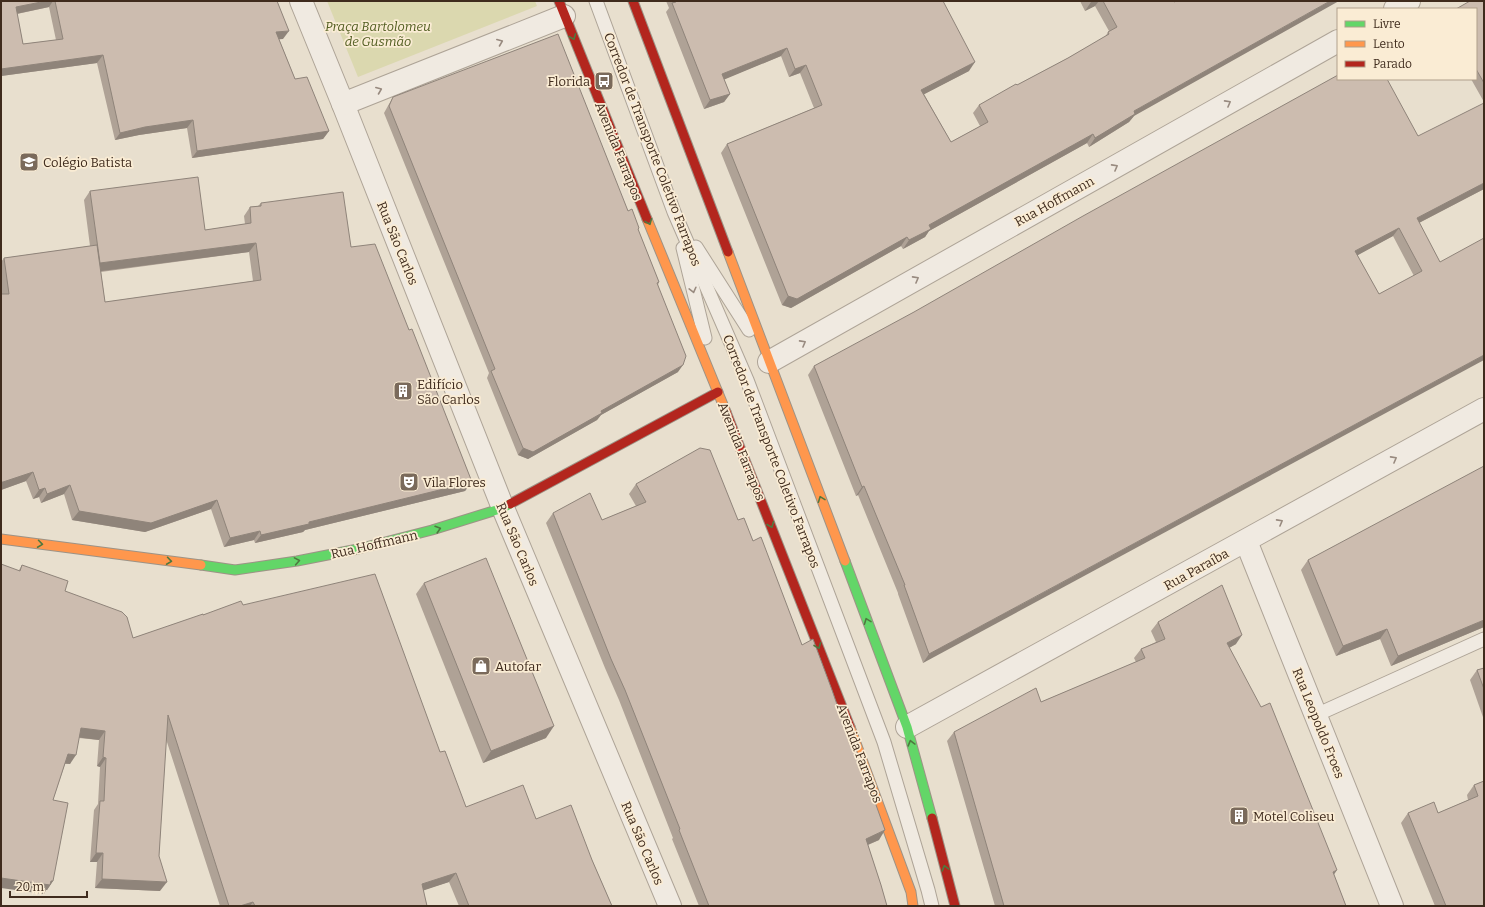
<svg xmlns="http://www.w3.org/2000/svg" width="1485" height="907" viewBox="0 0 1485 907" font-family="Bitter,serif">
<rect width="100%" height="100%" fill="#e8dfce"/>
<!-- green -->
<path fill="#dbd8af" d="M327,1h208l2,5 -179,71z"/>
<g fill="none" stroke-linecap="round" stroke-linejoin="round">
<defs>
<g id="lane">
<path d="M596,1l78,211 73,168 137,362 44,148 4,16"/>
<path d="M696,247l53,83"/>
<path d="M683,248l22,90"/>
<path d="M1316,715l168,-76"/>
</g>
<g id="street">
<path d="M301,1l42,103 160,404 167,398"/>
<path d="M1395,9l14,-8"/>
<path d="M343,104l221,-88"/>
<path d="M769,362l569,-321"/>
<path d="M1246,541l146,365"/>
<path d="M907,727l577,-318"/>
</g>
<g id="fast">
<path d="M845,561l62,166 25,91"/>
<path d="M201,565l34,5 62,-9 61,-12 74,-19 71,-22 7,-4"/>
</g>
<g id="slow">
<path d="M647,219l79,193"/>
<path d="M728,252l117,309"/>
<path d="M1,539l200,26"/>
<path d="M850,727l61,165 2,14"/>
</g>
<g id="jam">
<path d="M559,1l88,218"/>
<path d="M633,1l95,251"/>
<path d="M726,412l124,315"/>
<path d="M510,504l208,-112"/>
<path d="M932,818l23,88"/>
</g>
</defs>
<!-- lane casing -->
<use href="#lane" stroke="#aea497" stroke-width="15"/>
<!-- street casing -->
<use href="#street" stroke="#aea497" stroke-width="24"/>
<!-- fast casing -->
<use href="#fast" stroke="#9d9386" stroke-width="11"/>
<!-- slow casing -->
<use href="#slow" stroke="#9d9386" stroke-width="11"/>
<!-- jam casing -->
<use href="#jam" stroke="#9d9386" stroke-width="11"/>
<!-- lane -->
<use href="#lane" stroke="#f0eae1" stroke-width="13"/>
<!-- street -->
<use href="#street" stroke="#f0eae1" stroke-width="22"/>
<!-- fast -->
<use href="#fast" stroke="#63d668" stroke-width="9"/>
<!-- slow -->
<use href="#slow" stroke="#ff974d" stroke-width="9"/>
<!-- jam -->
<use href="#jam" stroke="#b3261e" stroke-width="9"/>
</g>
<!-- wall -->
<g fill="#afa296" fill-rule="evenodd">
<path d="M1,1h276l6,38h-4l16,40 34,52 -6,8 -131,19 -5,-30 -48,7 -24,5 -18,-77 -96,13zM49,7l7,33 -33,4 -6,-30z"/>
<path d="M666,1h277l26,70 -45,23 27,48 29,-16 -7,-13 6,-8 38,-20 51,-27 37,-21 3,-5 1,-1 -14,-25 -10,5 -5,-10h93l-39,115 -5,6 -40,25 -2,-4 -158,88 -4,6 -22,12 -2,-3 -110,62 -9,-3 -61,-152 6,-9 87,-36 -14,-35 -11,4 -8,-21 -57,23 6,15 -6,8 -20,7 -38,-97 3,-4z"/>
<path d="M1484,1v101l-13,-23h5v-70z"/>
<path d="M393,97l235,114 11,17 -1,2 21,52 -1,3 20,87 -77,43 -4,5 -69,39 -10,-4 -31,-77 2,-5 -105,-260 5,-9z"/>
<path d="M1418,136l66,53 -65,34 21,39 -517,401 -25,-69v-1l-40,-98 -2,1 -48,-121 6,-9zM1393,236l21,40 -35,18 -22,-39z"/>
<path d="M90,191l115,39 40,-6 -1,-8 6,-9 8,-1 3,-3 90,44 58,83 63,152 -7,9 -160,39 -2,2 -48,11 -1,-3 -30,7 -13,-38 -66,23 -73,-12 -8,-26 -23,9 -2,-6 -6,2 -7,-18 -25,9v-196h1l-1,-6v-26l3,-4 86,-12 -6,-46zM249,252l4,29 -148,21 -4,-30z"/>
<path d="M636,484l102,36 15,21 49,104 77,195 -11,5 19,61h-188l-27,-67 1,-1 -54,-138 -14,-32 -59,-145 7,-10 49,7 34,-14 -7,-12z"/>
<path d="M1308,560l176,67 -93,39 -11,-27 -44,17 -35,-86z"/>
<path d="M22,565l43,26 68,47 70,-23 40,-10 197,147 26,55 70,12 56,41 20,46h-153l-10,-24 -26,8 4,16h-207l-54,-167 -7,117 1,35 -65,-3 2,-26h-7l4,-52 4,-6 2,-37 -3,-1 2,-26 -20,-2 -9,26h-5l-12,36v81l-6,9h-1l-2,4 -25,-324z"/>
<path d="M424,583l122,155 -63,25 -67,-169z"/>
<path d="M1158,622l78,22 -7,4 105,227 12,31h-351l-48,-165 7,-9 87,-30 95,-40 -2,-4 7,-9 15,-7 -5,-11z"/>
<path d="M1484,668v52l-14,-40 7,-10z"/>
<path d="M1484,781v125h-49l-34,-83 7,-10h30l30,-13 -1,-5 7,-10z"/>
</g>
<!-- shaded-wall -->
<g fill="#8f847a">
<path d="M46,1h7l-4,6 -38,8 5,-8z"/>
<path d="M1094,1h5l-4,5 -10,5 6,-9z"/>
<path d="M1330,1h9l-205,115 -5,6 -40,25 6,-9 39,-27z"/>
<path d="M289,31l-6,8 -12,1 5,-8z"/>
<path d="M787,48l-6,8 -65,27 6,-9z"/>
<path d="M103,55l-6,8 -96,13v-7z"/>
<path d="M975,62l-6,9 -54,28 6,-9z"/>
<path d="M806,65l-6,8 -11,4 6,-8z"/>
<path d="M730,94l-6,8 -20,7 6,-9z"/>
<path d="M193,120l-6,8 -48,7 -24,5 5,-7 25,-6z"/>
<path d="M329,131l-6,8 -131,19 5,-7z"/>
<path d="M1093,134l-6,9 -158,88 -4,6 -22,12 6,-9 20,-15z"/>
<path d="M1484,183v6l-73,38 6,-9z"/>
<path d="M1399,228l-6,8 -44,24 6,-9z"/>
<path d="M907,237l-6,9 -110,62 -9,-3 6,-9z"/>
<path d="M256,243l-7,9 -155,20 6,-9z"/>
<path d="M1484,355v5l-561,303 6,-9z"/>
<path d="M683,365l-5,7 -77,43 -4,5 -69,39 -10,-4 5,-7 78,-37z"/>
<path d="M33,472l-7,9 -25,9v-8z"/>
<path d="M472,482l-7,9 -160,39 -2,2 -48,11 6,-8 48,-13z"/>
<path d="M70,485l-6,9 -23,9 6,-9z"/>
<path d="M864,486l-6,9 -2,1 6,-9z"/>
<path d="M45,488l-6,9 -6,2 6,-9z"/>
<path d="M217,500l-6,9 -66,23 -73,-12 7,-9z"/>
<path d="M260,531l-6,9 -30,7 6,-9z"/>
<path d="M1484,620v7l-93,39 7,-10z"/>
<path d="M1387,629l-7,10 -44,17 7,-10z"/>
<path d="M1242,635l-6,9 -16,9 7,-10z"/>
<path d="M554,726l-8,12 -63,25 8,-12z"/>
<path d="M81,728l24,3 -6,9 -24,-3z"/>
<path d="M68,754l8,1 -6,9 -8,-1z"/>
<path d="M103,757l3,1 -6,9 -3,-1z"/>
<path d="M885,830l-6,10 -19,8 6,-9z"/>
<path d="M96,853h7l-6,9h-7z"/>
<path d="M1337,870l-6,9 2,-7z"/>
<path d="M456,873l-7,9 -33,11 6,-9z"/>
<path d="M1,878l52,3 -6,9h-1l-2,4 -43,-6z"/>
<path d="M102,879l65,3 -7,9 -65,-3z"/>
<path d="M253,902l-3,4h-10z"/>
</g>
<!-- building -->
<g fill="#ccbcaf" stroke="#8f847a" fill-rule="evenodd">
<path d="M1,1h45l-30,6 7,37 40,-5 -8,-38h222l12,30 -13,1 19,47 12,-2 22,54 -132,20 -4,-31 -48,7 -25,6 -17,-78 -102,14z"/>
<path d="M675,1h268l32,61 -54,28 30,52 37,-20 -9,-17 37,-21 1,1 51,-27 41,-24 -1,-2 9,-5 -14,-26h70l1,1 2,-1h154l-196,110 1,3 -40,24 -2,-4 -164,91 2,4 -22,11 -2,-3 -110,62 -9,-3 -61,-152 95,-39 -16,-40 -11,4 -8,-21 -65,26 8,20 -20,6 -38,-97 4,-1z"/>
<path d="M1470,1h14v82l-8,-14v-60h-20z"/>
<path d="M558,34l70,177 4,-2 7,19 -1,1 21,53 -2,1 29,73 -3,9 -82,46 1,2 -69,39 -10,-4 -32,-77 4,-2 -106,-263 4,-9z"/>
<path d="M1338,75v4h49l31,57 66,-33v80l-67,35 23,44 44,-24v117l-555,299 -25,-69h1l-41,-99 -2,1 -48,-121 100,-54 169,-96zM1399,228l23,43 -43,23 -24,-43z"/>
<path d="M198,177l7,53 46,-7 -1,-16 11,-1v-3l82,-11 8,55 24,-3 34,86 3,-1 60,153 -163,40v2l-48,11 -1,-4 -30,7 -13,-38 -66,23 -72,-12 -9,-26 -23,9 -2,-6 -6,2 -6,-18 -30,10h-2v-188h8l-5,-36 93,-13 8,57 156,-22 -5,-37 -156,20 -10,-72z"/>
<path d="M700,448l10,2 28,70 6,-2 9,23 8,-4 41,108 11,-6 19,51 10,29h2l12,30 29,81 -19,9 15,46 6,21h-178l-30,-76 1,-1 -55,-139 -14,-31 -58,-146 37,-20 12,27 44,-18 -10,-18z"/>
<path d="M1484,466v154l-86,36 -11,-27 -44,17 -35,-86z"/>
<path d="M486,558l68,168 -63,25 -67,-168z"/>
<path d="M1,564l19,7 2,-6 46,16 -3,10 57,21 5,5 6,21 70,-24v1l38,-14 2,4 132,-31 65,178 5,-1 21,56 57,-22 13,34 35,-14 21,55 20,46h-143l-13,-33 -34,11 5,22h-172l-2,-4 -13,4h-11l-61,-191 -9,141 8,26 -65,-3 1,-26h-7l4,-52h4l2,-43 -3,-1 2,-26 -24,-3 -5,27 -8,-1 -15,46 15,3 -15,78h-2l-1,4 -49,-7z"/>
<path d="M1222,585l20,50 -15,8 34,64 9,-4 67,167 -4,2 13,34h-342l-50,-174 82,-44 5,14 104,-44 -4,-9 24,-10 -7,-17z"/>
<path d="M1484,668v21l-7,-19z"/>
<path d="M1484,781v125h-38l-38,-93 26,-11 4,11 40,-17 -4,-11z"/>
</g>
<!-- one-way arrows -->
<defs><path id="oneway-chevron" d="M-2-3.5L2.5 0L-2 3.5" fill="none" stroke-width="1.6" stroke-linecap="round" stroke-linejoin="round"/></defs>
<g stroke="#4f783f">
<use href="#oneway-chevron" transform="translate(573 37) rotate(68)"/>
<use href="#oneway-chevron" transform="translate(649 222) rotate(68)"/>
<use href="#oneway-chevron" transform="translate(821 499) rotate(-111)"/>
<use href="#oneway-chevron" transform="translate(771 525) rotate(68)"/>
<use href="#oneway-chevron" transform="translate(438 529) rotate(-17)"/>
<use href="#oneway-chevron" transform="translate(40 544) rotate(8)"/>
<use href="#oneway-chevron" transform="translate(169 561) rotate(8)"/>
<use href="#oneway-chevron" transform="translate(297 561) rotate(-10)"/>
<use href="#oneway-chevron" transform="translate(867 621) rotate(-111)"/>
<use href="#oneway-chevron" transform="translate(818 646) rotate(68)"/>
<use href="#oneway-chevron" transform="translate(911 743) rotate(-105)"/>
<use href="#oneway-chevron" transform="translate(945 868) rotate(-105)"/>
</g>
<g stroke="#988a7f">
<use href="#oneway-chevron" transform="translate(500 42) rotate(-22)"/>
<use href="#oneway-chevron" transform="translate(379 90) rotate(-22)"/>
<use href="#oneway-chevron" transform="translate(1228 103) rotate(-29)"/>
<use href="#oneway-chevron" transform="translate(1115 167) rotate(-29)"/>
<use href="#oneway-chevron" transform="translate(916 279) rotate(-29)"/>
<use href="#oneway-chevron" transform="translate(693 290) rotate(76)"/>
<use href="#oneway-chevron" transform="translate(803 343) rotate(-29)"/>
<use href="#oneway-chevron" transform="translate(1394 459) rotate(-29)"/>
<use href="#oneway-chevron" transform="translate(1280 522) rotate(-29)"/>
</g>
<!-- icons -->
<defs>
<symbol id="bus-square" viewBox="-11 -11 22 22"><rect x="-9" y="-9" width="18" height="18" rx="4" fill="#7a6a5b" stroke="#faecd4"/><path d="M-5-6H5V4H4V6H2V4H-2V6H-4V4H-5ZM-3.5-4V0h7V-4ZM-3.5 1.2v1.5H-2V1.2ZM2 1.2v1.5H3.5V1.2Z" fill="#fff"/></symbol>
<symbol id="school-square" viewBox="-11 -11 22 22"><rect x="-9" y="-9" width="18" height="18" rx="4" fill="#7a6a5b" stroke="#faecd4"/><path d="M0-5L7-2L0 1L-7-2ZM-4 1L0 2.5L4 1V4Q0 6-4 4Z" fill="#fff"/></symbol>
<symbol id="building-square" viewBox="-11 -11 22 22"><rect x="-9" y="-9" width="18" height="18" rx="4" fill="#7a6a5b" stroke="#faecd4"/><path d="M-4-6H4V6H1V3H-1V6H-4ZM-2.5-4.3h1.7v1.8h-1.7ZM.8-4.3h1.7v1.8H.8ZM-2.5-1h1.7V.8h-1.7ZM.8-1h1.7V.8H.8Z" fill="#fff"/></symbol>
<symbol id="theatre-square" viewBox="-11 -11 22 22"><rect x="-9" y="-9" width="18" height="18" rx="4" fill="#7a6a5b" stroke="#faecd4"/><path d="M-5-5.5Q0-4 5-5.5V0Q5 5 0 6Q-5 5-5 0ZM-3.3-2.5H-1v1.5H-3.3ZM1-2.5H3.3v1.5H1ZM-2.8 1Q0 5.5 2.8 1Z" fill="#fff"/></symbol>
<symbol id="shop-square" viewBox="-11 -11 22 22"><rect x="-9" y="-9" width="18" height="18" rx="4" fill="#7a6a5b" stroke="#faecd4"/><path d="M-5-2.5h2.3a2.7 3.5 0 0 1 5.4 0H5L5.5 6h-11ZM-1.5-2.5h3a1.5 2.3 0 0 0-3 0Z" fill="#fff"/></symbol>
</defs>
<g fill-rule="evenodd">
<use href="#bus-square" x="593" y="70" width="22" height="22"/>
<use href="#school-square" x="18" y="151" width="22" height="22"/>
<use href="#building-square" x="392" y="380" width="22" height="22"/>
<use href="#theatre-square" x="398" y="471" width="22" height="22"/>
<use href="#shop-square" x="470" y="655" width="22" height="22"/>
<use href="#building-square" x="1228" y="805" width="22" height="22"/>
</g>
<g text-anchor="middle" stroke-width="3.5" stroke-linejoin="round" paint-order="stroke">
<!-- park labels -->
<g font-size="13" font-style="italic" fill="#525e21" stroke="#faecd4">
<text x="378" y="31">Praça Bartolomeu<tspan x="378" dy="15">de Gusmão</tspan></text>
</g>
<!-- poi labels -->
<g font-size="13" fill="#3f2b1d" stroke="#faecd4" text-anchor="start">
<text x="590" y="86" text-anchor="end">Florida</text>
<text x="43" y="167">Colégio Batista</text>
<text x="417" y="389">Edifício<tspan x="417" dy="15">São Carlos</tspan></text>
<text x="423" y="487">Vila Flores</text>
<text x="495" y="671">Autofar</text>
<text x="1253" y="821">Motel Coliseu</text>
</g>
<!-- street labels -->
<g font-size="13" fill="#3f2b1d" stroke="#faecd4">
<text transform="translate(653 149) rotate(69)" y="5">Corredor de Transporte Coletivo Farrapos</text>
<text transform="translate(619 151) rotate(68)" y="5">Avenida Farrapos</text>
<text transform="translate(1054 201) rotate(-29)" y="5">Rua Hoffmann</text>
<text transform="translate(398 243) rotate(68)" y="5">Rua São Carlos</text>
<text transform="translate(742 451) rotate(68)" y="5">Avenida Farrapos</text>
<text transform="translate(772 451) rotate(69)" y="5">Corredor de Transporte Coletivo Farrapos</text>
<text transform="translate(374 544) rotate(-13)" y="5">Rua Hoffmann</text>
<text transform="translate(518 544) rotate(67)" y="5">Rua São Carlos</text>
<text transform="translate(1196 569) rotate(-29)" y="5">Rua Paraíba</text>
<text transform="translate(1319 723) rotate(68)" y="5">Rua Leopoldo Froes</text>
<text transform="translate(860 753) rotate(69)" y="5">Avenida Farrapos</text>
<text transform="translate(643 843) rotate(67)" y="5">Rua São Carlos</text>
</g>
</g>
<!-- border -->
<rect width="1485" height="907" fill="none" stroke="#3f2b1d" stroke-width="4"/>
<!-- legend -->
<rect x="1337" y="8" width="140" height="72" fill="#faecd4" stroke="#af9f8b"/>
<rect x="1345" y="21" width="20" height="6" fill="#63d668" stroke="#af9f8b"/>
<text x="1373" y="28" font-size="12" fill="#3f2b1d">Livre</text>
<rect x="1345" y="41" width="20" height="6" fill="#ff974d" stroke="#af9f8b"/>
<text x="1373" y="48" font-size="12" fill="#3f2b1d">Lento</text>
<rect x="1345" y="61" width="20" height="6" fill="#b3261e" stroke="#af9f8b"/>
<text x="1373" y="68" font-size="12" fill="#3f2b1d">Parado</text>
<!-- scale -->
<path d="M10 891v6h77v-6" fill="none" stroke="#3f2b1d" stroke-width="2"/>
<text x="16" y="891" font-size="12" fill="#3f2b1d" stroke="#faecd4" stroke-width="3" paint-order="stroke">20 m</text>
</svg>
